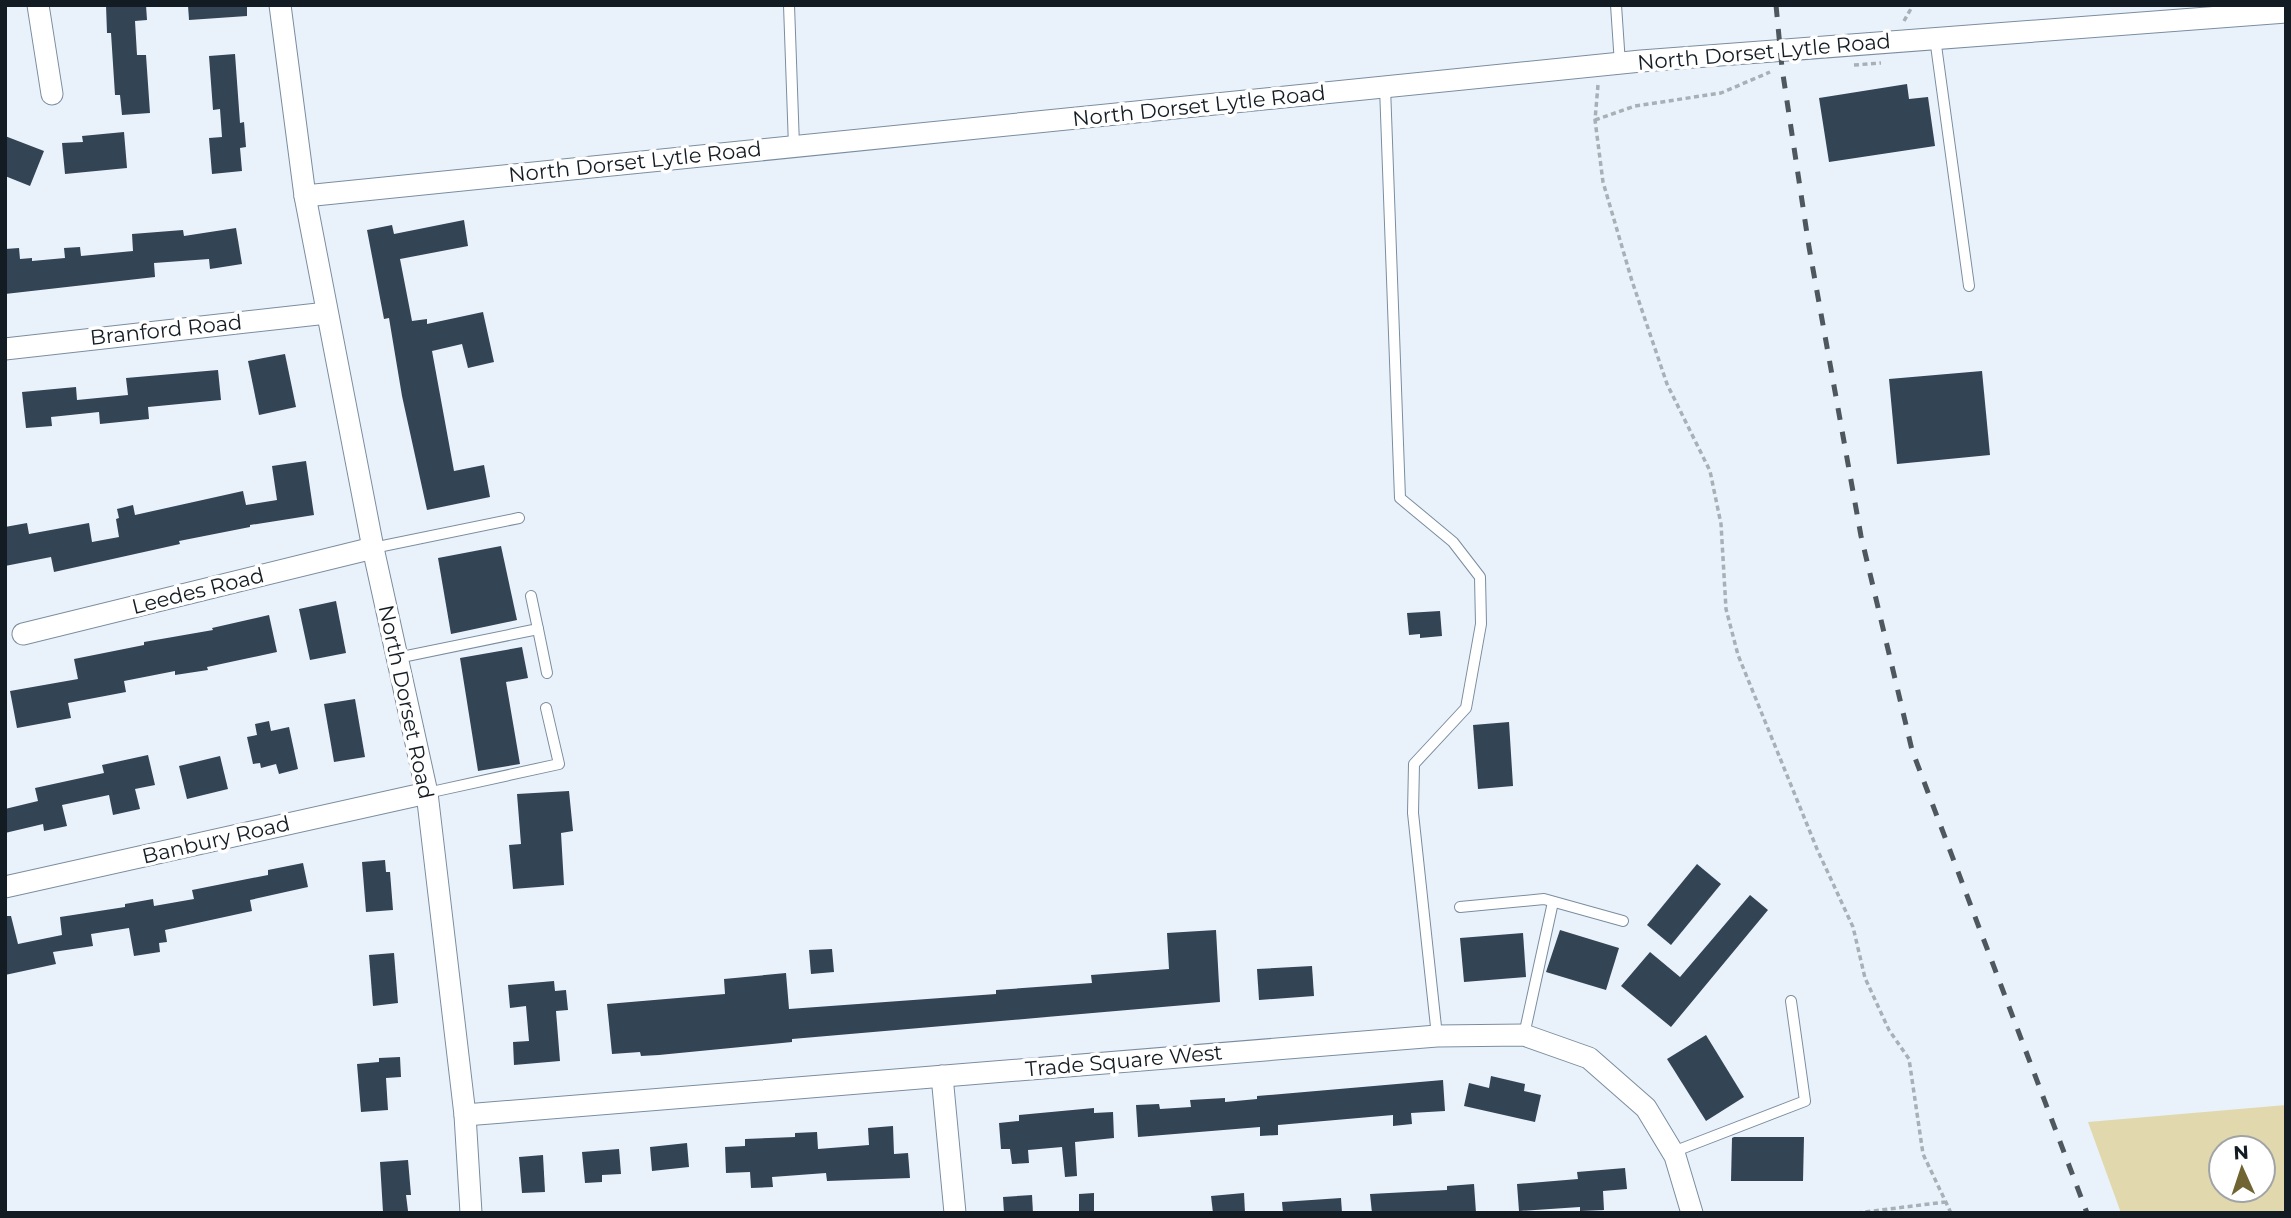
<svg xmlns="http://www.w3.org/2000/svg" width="2291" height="1218" viewBox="0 0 2291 1218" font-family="Montserrat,sans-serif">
<rect width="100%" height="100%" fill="#e9f2fa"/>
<!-- green -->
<path fill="#e1d8ad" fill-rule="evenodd" d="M2286,1105v108h-165l-33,-91zM2221,1148h42v42h-42z"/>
<!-- building -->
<g fill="#345">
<path d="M106,5h40l1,15 -12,1 2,34h9l4,58 -28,2 -2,-20h-5l-4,-62h-4z"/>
<path d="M188,5h59v11l-58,4z"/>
<path d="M235,54l5,69 4,-1 2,25 -6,1 2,23 -30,3 -3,-36 13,-1 -2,-28 -7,1 -4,-54z"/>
<path d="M1907,84l2,15 19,-2 7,49 -106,16 -10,-64z"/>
<path d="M124,132l3,36 -62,6 -3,-31 21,-1 -1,-6z"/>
<path d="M5,136l39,15 -14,35 -25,-10z"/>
<path d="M464,220l4,26 -68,13 12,62 15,-2v5l56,-12 11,50 -26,6 -6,-24 -30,7 22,120 30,-6 6,32 -63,13 -25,-114 -13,-78 -5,1 -17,-89 25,-5 2,9z"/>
<path d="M236,228l6,36 -32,5 -1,-10 -55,4 1,14 -150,17v-45l14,-1 1,11 12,-1v3l33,-3 -1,-10 16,-1 1,9 52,-5 -1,-17 51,-4 1,6z"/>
<path d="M285,354l11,53 -37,8 -11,-54z"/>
<path d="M218,370l3,30 -73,7 1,12 -49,5 -1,-12 -48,5 1,9 -26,2 -4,-36 54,-5 1,13 51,-5 -2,-17z"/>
<path d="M1982,371l8,84 -93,9 -8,-85z"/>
<path d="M306,461l8,54 -64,10v2l-71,14 1,3 -126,28 -3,-15 -46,9v-39l22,-4 2,11 60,-11 3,19 27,-5 -3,-18 3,-1 -2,-9 16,-4 2,10 108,-24 3,14 31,-5 -5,-34z"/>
<path d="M501,546l16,74 -66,14 -13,-76z"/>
<path d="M336,601l10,52 -36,7 -11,-51z"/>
<path d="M1440,611l2,25 -22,2v-4l-11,1 -2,-22z"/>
<path d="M269,615l8,37 -70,15 1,3 -33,5v-4l-51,10 2,11 -58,11 3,15 -54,10 -7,-37 68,-12 -4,-20 70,-14v-3l69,-12 -1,-2z"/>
<path d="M522,647l6,31 -22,4 14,82 -42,7 -18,-113z"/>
<path d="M355,699l10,58 -31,5 -10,-58z"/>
<path d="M269,721l2,10 18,-4 9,42 -19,5 -3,-10 -15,4 -1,-5 -7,1 -6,-27 10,-2 -2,-11z"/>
<path d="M1509,722l4,64 -35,3 -5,-64z"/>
<path d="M148,755l7,30 -20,4 5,20 -27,6 -4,-20 -47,10 5,21 -23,5 -1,-7 -38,9v-24l33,-8 -3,-13 69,-15 -2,-8z"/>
<path d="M220,756l8,33 -41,10 -8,-33z"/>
<path d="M569,791l4,40 -12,2 3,52 -51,4 -4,-44 12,-1 -4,-50z"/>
<path d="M385,860l1,12h4l3,38 -27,2 -4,-50z"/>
<path d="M303,863l5,24 -58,13 2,11 -87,19 2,12 -8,1 1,9 -26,4 -5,-28 -38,6 2,12 -40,6 3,12 -51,11v-59h6l7,28 44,-9 -2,-18 65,-10v-3l28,-5 1,7 40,-7 -2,-9 76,-15v-5z"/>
<path d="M1697,864l24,20 -50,61 -24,-20z"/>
<path d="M1750,895l18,15 -97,117 -50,-41 29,-34 30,25z"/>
<path d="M1216,930l4,72 -428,37v3l-133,13 -18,1 -1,-4 -28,2 -5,-50 118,-10 -1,-15 62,-6 3,36 207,-15v-4l96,-7 -1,-8 78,-6 -2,-36z"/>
<path d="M1560,930l59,18 -13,42 -60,-18z"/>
<path d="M1523,933l3,44 -62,5 -4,-44z"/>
<path d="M832,949l2,23 -23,2 -2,-24z"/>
<path d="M394,953l4,50 -25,3 -4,-51z"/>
<path d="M1312,966l2,30 -55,4 -2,-31z"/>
<path d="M554,981l1,10 11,-1 2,20 -12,1 4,50 -46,4 -1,-23 16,-1 -3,-35 -16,2 -2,-23z"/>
<path d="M1706,1035l38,62 -38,24 -39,-62z"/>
<path d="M400,1057l1,20 -15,1 2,32 -27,2 -4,-48 22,-2v-4z"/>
<path d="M1491,1076l34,8 -1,7 17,4 -6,27 -71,-16 5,-23 20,5z"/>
<path d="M1443,1080l2,31 -34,2 1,11 -19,2v-11l-115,10v10l-18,1v-9l-122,10 -2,-32 23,-1 1,5 31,-2 -1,-7 35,-2v4l32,-3v-3z"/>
<path d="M1094,1108v5l19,-1 1,26 -39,4 2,34 -12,1 -3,-30 -34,3 1,13 -17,1 -2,-15h-9l-2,-26 20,-2v-6z"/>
<path d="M893,1126l1,28 14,-1 2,25 -83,3 -1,-8 -54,4 1,10 -22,1 -1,-16 -24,1 -1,-26 20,-1v-7l50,-2v-4l22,-1 1,17 51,-4 -1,-17z"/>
<path d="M1734,1137h70l-1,44h-72l1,-43z"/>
<path d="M687,1143l2,24 -37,4 -2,-24z"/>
<path d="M619,1149l2,25 -19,1v7l-17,1 -3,-31z"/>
<path d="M543,1155l2,37 -23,1 -3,-36z"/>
<path d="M408,1160l3,35h-5l2,16 -25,1 -3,-50z"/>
<path d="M1625,1168l2,21 -24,2 1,19 -24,1v-4l-61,4 -2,-27 61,-5 -1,-7z"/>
<path d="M1474,1184l2,29h-104l-2,-19 77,-4v-4z"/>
<path d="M1094,1193v20h-15v-19z"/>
<path d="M1244,1193l1,20h-32l-2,-17z"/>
<path d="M1032,1195l1,18h-29l-1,-16z"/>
<path d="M1341,1198l1,15h-59l-1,-11z"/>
</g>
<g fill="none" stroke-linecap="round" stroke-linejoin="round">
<defs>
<g id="lane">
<path d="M789,5l5,141"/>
<path d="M1616,5l4,59"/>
<path d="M1935,38l34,248"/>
<path d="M1385,87l15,411 53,44 27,35 1,47 -15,84 -52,56 -1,49 24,223"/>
<path d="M373,548l146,-30"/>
<path d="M538,629l9,44"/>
<path d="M397,658l141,-29 -7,-33"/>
<path d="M427,793l132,-29 -13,-56"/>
<path d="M1460,907l84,-8 79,22"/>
<path d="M1524,1035l29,-133"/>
<path d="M1673,1152l132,-51 -14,-100"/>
</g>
<g id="street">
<path d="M38,5l14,89"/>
<path d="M280,5l25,191 68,352 54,245 38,322 6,98"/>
<path d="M305,196l1336,-135 645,-49"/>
<path d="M5,349l322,-36"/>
<path d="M23,634l350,-86"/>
<path d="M5,887l422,-94"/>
<path d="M942,1076l13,137"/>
<path d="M465,1115l972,-79 87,-1 65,23 57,50 29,48 17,57"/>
</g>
</defs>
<!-- lane casing -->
<use href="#lane" stroke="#7a8da0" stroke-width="12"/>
<!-- street casing -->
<use href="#street" stroke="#7a8da0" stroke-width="23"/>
<!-- path -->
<g stroke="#a7b0b7" stroke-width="3.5" stroke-dasharray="5 3.5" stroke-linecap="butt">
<path d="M1904,21l9,-16"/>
<path d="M1854,65l27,-2"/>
<path d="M1598,85l-3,35 8,62 29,99 35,103 43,87 11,53 5,85 12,46 79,194 36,78 12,51 24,52 20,29 14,95 28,59"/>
<path d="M1595,120l40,-14 86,-13 49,-21"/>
<path d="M1857,1213l88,-11"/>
</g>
<!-- lane -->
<use href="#lane" stroke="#fff" stroke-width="10"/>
<!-- street -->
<use href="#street" stroke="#fff" stroke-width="21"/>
<!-- rail -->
<path stroke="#4f575e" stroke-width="5" stroke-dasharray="12 12" stroke-linecap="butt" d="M1776,5l6,63 27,179 52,289 51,214 175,463"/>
</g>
<g text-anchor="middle" stroke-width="7" stroke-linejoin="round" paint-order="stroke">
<!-- street labels -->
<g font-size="21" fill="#141c23" stroke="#fff">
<text transform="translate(1764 52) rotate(-5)" y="7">North Dorset Lytle Road</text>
<text transform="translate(1199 106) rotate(-6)" y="7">North Dorset Lytle Road</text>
<text transform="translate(635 162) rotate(-6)" y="7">North Dorset Lytle Road</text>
<text transform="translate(166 330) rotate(-6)" y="7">Branford Road</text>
<text transform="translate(198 591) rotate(-14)" y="7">Leedes Road</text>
<text transform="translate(406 702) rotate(78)" y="7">North Dorset Road</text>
<text transform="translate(216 840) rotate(-13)" y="7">Banbury Road</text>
<text transform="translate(1124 1061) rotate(-5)" y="7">Trade Square West</text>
</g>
</g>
<!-- border -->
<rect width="2291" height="1218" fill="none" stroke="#141c23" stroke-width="14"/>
<!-- north arrow -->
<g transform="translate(2242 1169) rotate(357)"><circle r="33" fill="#ffffff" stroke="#a1a4a7" stroke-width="2"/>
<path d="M0-5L12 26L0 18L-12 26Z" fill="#706532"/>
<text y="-10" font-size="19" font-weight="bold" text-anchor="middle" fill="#141c23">N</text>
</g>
</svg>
